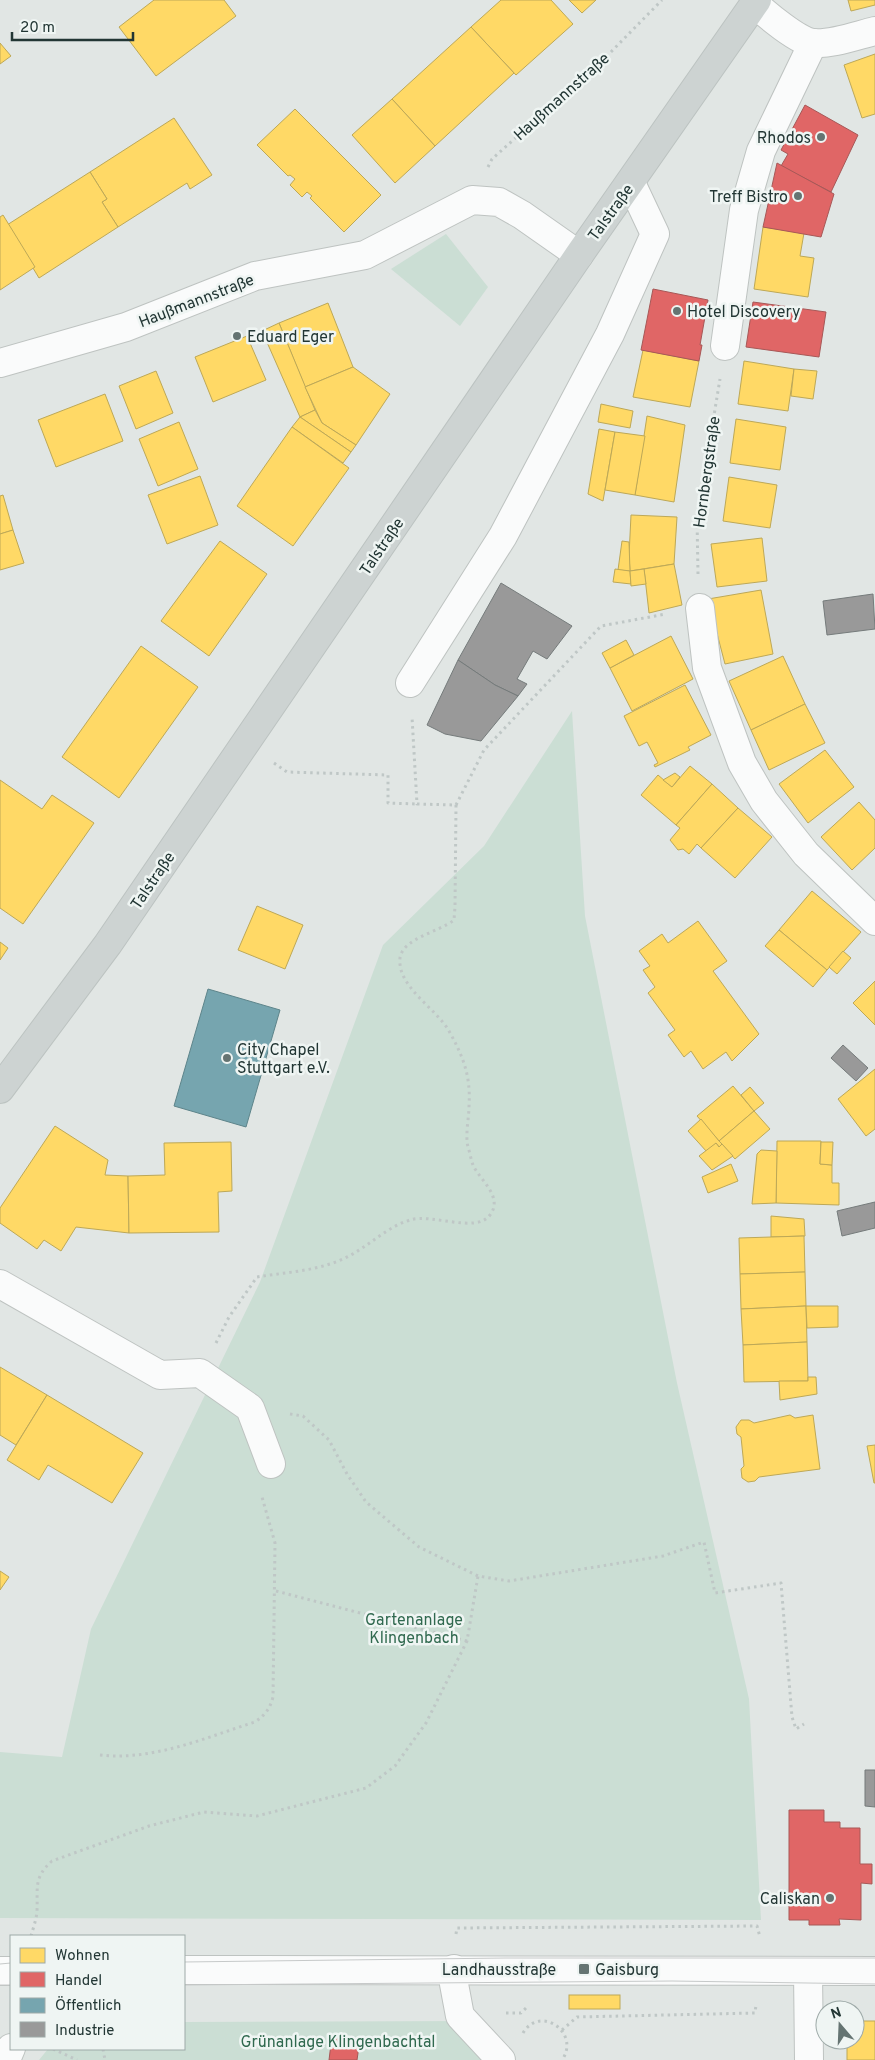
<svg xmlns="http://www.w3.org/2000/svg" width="875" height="2060" viewBox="0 0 875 2060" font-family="Overpass,sans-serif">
<rect width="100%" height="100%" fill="#e1e6e4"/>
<!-- green -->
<g fill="#cbded4">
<path d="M446,234l42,53 -28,39 -69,-57z"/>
<path d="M572,711l13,205 92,467 72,316 12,221 -761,-2v-166l62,5 29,-128 169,-347 123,-337 101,-99z"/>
<path d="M474,2021l35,39h-470l9,-11h136v-27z"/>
</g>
<!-- homes -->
<g fill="#ffd966" stroke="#bda857">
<path d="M154,0h70l12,16 -80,60 -37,-49z"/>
<path d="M501,0h50l22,24 -57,51 -45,-48z"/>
<path d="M569,0h27l-14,13z"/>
<path d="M848,0h27v5l-24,6z"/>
<path d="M471,27l43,46 -79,73 -43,-47z"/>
<path d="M0,43l11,13 -11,8z"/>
<path d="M875,54v60l-13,4 -18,-53z"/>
<path d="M392,99l43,47 -40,37 -43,-48z"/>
<path d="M295,109l86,86 -37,37 -34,-34 2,-2 -5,-4 -5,5 -12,-12 5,-6 -5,-4 -2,1 -31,-31z"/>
<path d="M174,118l38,57 -22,14 -3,-6 -69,44 -16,-25 5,-3 -17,-27z"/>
<path d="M90,172l17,27 -5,3 16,25 -79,51 -32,-53z"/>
<path d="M3,215l32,52 -35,23v-73z"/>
<path d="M763,227l41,6 -4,23 14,2 -6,39 -54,-8z"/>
<path d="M328,303l25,64 -48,20 -26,-64z"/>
<path d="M279,323l36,87 -15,7 -38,-86z"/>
<path d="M247,336l19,44 -53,22 -18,-45z"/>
<path d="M643,350l56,11 -9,46 -57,-10z"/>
<path d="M744,361l50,8 -6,42 -50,-7z"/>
<path d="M353,367l37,27 -34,51 -34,-22 -17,-36z"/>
<path d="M794,369l23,2 -4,28 -22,-3z"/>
<path d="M156,371l17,42 -37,16 -17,-43z"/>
<path d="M105,394l18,47 -67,26 -18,-47z"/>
<path d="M601,404l32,7 -3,17 -32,-6z"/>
<path d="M315,410l7,13 34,22 -5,7 -51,-35z"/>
<path d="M647,416l38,9 -11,77 -39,-7z"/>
<path d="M300,417l51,35 -8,11 -51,-36z"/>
<path d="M736,419l50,8 -6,43 -50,-7z"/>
<path d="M179,422l19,47 -40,17 -19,-47z"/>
<path d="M292,427l57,41 -56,78 -56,-40z"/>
<path d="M599,429l16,3 -12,69 -15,-7z"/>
<path d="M615,432l30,4 -10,59 -30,-5z"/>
<path d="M200,476l18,49 -51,19 -19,-49z"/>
<path d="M729,477l48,8 -7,43 -47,-7z"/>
<path d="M3,495l10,35 -13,4v-38z"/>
<path d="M631,515l46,2 -3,47 -44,7 -1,-15z"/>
<path d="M13,530l11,33 -24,7v-36z"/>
<path d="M762,538l5,43 -50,6 -6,-43z"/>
<path d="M220,541l47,33 -58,82 -48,-35z"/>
<path d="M622,541l7,1 1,29 -12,-1z"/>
<path d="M674,564l8,41 -33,8 -5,-44z"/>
<path d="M615,569l15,2 1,13 -18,-2z"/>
<path d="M644,569l2,15 -15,2 -1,-15z"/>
<path d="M761,590l12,64 -48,10 -17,-65z"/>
<path d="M671,636l22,43 -61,32 -22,-43z"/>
<path d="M626,640l8,15 -24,13 -8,-15z"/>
<path d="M141,646l57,41 -79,111 -57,-41z"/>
<path d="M783,656l22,48 -54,26 -22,-49z"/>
<path d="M685,685l26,50 -23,12 2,3 -35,17 -1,-2 4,-2 -11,-21 -8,4 -15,-30z"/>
<path d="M805,704l20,39 -56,27 -18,-40z"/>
<path d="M825,750l29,37 -46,36 -29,-39z"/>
<path d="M690,766l22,18 -36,41 -35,-30 17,-20 14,12z"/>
<path d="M675,773l5,4 -8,10 -9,-7z"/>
<path d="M0,780l42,29 10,-14 42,28 -71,101 -23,-16z"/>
<path d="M712,784l26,24 -37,40 -4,-4 -8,10 -6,-5 -5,1 -8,-10 10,-12 -4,-3z"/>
<path d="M859,802l16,18v28l-23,22 -31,-33z"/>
<path d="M738,808l34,29 -37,41 -34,-30z"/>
<path d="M812,891l49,41 -34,38 -48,-40z"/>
<path d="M257,906l46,19 -18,44 -47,-19z"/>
<path d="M698,921l29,40 -14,10 46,63 -27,27 -6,-9 -23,17 -12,-18 -7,6 -16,-22 7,-5 -27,-37 7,-6 -12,-17 7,-4 -11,-15 23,-17 6,9z"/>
<path d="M779,930l48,40 -14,17 -48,-41z"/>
<path d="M0,942l8,6 -8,12z"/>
<path d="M843,951l8,7 -14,16 -8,-7z"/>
<path d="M875,981v44l-22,-22z"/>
<path d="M875,1069v60l-9,7 -28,-37z"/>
<path d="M733,1086l21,25 -35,30 -22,-25z"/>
<path d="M750,1087l14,16 -10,8 -13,-16z"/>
<path d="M754,1111l16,18 -35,30 -16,-18z"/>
<path d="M701,1119l18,22 3,3 -3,3 -3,-4 -9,9 -19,-21z"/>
<path d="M55,1126l53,34 -3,15 23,1 1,57 -53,-6 -15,24 -17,-11 -7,9 -37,-26v-15z"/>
<path d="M777,1141h44l-1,23 12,1v18h7v22l-63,-2z"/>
<path d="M231,1142l1,49 -14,1 1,40 -90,1 -1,-57 37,-1 -1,-32z"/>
<path d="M821,1142h12l-1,23 -12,-1z"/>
<path d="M716,1143l3,4 3,-3 11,12 -21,14 -13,-14z"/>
<path d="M761,1150l16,1 -1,52 -24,1 5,-50z"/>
<path d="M731,1164l7,17 -30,12 -6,-16z"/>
<path d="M771,1216l33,3 1,17 -34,1z"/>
<path d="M804,1236l1,36 -65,2 -1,-36z"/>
<path d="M805,1272l1,34 -65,3 -1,-35z"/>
<path d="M806,1306l1,36 -64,3 -2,-36z"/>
<path d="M806,1306h32v21l-31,1z"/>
<path d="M807,1342l1,39 -64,1 -1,-37z"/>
<path d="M0,1367l47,28 -31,50 -16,-10z"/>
<path d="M808,1377h8l1,17 -37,6 -1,-19h29z"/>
<path d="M47,1395l96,58 -31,50 -64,-38 -9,15 -32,-20z"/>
<path d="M790,1415l5,3 18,-3 7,54 -61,8 -4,4 -7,1 -6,-4 -1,-9 3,-3 -3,-29 -4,-3 -1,-7 5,-7h8l5,3z"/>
<path d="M875,1445v38h-1l-7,-37z"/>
<path d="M0,1571l9,6 -9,13z"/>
<rect x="569" y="1995" width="51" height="14"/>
<path d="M855,2021h20v39h-28v-20h8z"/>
</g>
<!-- shops -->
<g fill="#e06666" stroke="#a75857">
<path d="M805,105l53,30 -27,57 -50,-26 7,-12 -7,-4z"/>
<path d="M777,163l57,31 -13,43 -58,-10z"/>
<path d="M653,289l55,11 -8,45h2l-3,16 -58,-11z"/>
<path d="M753,302l73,10 -7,45 -73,-10z"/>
<path d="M789,1810h35v12h16v6h20v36h12v20l-11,-1v37l-22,-1 1,6h-31v-5h-20z"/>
<path d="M332,2036l28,3 -3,21h-28z"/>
</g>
<!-- public -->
<path fill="#76a5af" stroke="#5d848a" d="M208,989l72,21 -34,117 -72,-21z"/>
<!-- industry -->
<g fill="#999" stroke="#757b7b">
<path d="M501,583l71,43 -25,33 -14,-8 -16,28 10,5 -9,12 -23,-11 -37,-25z"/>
<path d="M873,594l2,35 -48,6 -4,-34z"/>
<path d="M458,660l37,25 23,11 -37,45 -36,-7 -18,-9z"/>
<path d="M843,1045l25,23 -12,13 -25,-23z"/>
<path d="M875,1202v26l-33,8 -5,-25z"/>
<path d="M865,1770h10v37l-10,-1z"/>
</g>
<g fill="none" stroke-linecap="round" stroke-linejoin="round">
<defs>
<g id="minor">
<path d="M755,4c12,11 43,37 58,39 18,2 45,-8 62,-12"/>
<path d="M725,346l19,-136 17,-59 52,-108"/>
<path d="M0,363l126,-36 129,-51 110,-21 107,-55 27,2 23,13 57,40"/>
<path d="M700,608l7,60 35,95 22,38 42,53 69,67"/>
<path d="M410,683l93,-147 107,-202 45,-100 -24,-51"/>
<path d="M0,1284l160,91 40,-2 50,35 21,56"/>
<path d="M454,1969v15l6,32 41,44"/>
<path d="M184,1970l691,1"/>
<path d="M0,1971h11"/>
<path d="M808,1971l1,89"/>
<path d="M6,2060l5,-12"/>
</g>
<path id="major" d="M0,1089l108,-145 471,-689 178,-255"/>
</defs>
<!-- minor casing -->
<use href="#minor" stroke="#bec3c1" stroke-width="30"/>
<!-- major casing -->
<use href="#major" stroke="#bcc3c1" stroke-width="30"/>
<!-- path -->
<g stroke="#bfc7c6" stroke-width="3" stroke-dasharray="2.5 4" stroke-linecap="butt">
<path d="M488,167l4,-8 113,-101 57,-58"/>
<path d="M698,574l-1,-56 23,-139"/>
<path d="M274,763l13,9 101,3v28l29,1"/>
<path d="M456,805l28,-55 117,-124 65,-12"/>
<path d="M216,1343l13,-26 28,-40c30,-5 64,-6 92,-21 21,-11 38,-29 61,-36 22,-7 66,14 80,-5 14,-18 -11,-36 -17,-50 -2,-5 -3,-12 -5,-18 -3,-12 1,-29 1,-41 2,-30 -6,-50 -20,-75 -13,-23 -52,-44 -49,-73 3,-20 39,-26 54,-38l1,-13 1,-102 -39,-1 -5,-87"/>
<path d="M290,1414l13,2 26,24 18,34 19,28 53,45 59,29 31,5 154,-25 41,-14 11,51 66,-10 11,134 4,12 8,-5"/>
<path d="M276,1591l191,50"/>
<path d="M100,1755c53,6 104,-17 155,-33 10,-7 15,-13 18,-25l2,-154 -13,-46"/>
<path d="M456,1934l1,-6 300,-2 3,11"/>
<path d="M31,1936c2,-7 5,-16 6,-24 1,-24 -4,-34 15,-51l97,-35 55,-14 53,4 109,-28 29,-22 31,-43 41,-82 11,-65"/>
<path d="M506,2013h15l6,-6"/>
<path d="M562,2030l15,-13 178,-4 1,-8"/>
<path d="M523,2033c17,-29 58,0 39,27"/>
<path d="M53,2049l24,11"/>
<path d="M103,2049l2,11"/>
</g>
<!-- minor -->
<use href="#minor" stroke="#fafbfb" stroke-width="28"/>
<!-- major -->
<use href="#major" stroke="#cdd3d2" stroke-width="28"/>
<!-- tram -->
<g stroke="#c6c9c9" stroke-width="1">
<path d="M184,1962l321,-4h370"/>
<path d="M0,1964l11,-1"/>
<path d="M0,1985h11"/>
<path d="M184,1985l488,-4 203,3"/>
</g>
</g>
<!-- markers -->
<g fill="#657472" stroke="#eff5f3" stroke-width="2">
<circle cx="821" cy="137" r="5"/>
<circle cx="798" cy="196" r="5"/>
<circle cx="677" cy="311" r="5"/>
<circle cx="237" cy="336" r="5"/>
<circle cx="227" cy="1058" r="5"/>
<circle cx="830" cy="1898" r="5"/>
<rect x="578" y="1963" width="12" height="12" rx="2.5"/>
</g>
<g text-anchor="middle" stroke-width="5" stroke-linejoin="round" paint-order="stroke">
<!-- street labels -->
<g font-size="16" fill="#223634" stroke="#eff5f3">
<text transform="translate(561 96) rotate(-42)" y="6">Haußmannstraße</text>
<text transform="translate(610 212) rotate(-54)" y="6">Talstraße</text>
<text transform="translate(196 300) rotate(-21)" y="6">Haußmannstraße</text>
<text transform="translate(706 472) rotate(-82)" y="6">Hornbergstraße</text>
<text transform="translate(381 546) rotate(-56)" y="6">Talstraße</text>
<text transform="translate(152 880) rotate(-56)" y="6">Talstraße</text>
<text x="499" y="1975">Landhausstraße</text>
</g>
<!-- poi labels -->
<g font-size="16" fill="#223634" stroke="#eff5f3" text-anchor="start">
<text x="811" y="143" text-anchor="end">Rhodos</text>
<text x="788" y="202" text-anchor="end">Treff Bistro</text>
<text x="687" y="317">Hotel Discovery</text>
<text x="247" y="342">Eduard Eger</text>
<text x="237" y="1055">City Chapel<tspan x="237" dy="18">Stuttgart e.V.</tspan></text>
<text x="820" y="1904" text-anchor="end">Caliskan</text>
<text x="595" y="1975">Gaisburg</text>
</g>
<!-- park labels -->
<g font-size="16" fill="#30694f" stroke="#eff5f3">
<text x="414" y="1625">Gartenanlage<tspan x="414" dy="18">Klingenbach</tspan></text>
<text x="338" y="2047">Grünanlage Klingenbachtal</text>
</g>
</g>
<!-- legend -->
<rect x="10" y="1935" width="175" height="115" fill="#eff5f3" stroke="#9da9a7"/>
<rect x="20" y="1948" width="25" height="15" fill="#ffd966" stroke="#9da9a7"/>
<text x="55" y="1960" font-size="15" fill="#223634">Wohnen</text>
<rect x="20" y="1972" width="25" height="15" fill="#e06666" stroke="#9da9a7"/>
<text x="55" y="1985" font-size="15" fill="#223634">Handel</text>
<rect x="20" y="1998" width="25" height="15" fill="#76a5af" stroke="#9da9a7"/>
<text x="55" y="2010" font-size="15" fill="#223634">Öffentlich</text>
<rect x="20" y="2022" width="25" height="15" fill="#999999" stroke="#9da9a7"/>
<text x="55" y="2035" font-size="15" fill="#223634">Industrie</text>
<!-- north arrow -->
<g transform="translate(840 2025) rotate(341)"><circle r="24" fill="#eff5f3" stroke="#9da9a7"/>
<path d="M0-4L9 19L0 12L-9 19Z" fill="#657472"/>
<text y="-8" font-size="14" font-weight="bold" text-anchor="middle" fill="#223634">N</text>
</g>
<!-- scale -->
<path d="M12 32v8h121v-8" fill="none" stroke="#223634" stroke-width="2.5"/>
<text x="20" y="32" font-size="15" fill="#223634" stroke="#eff5f3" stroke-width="4" paint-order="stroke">20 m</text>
</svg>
